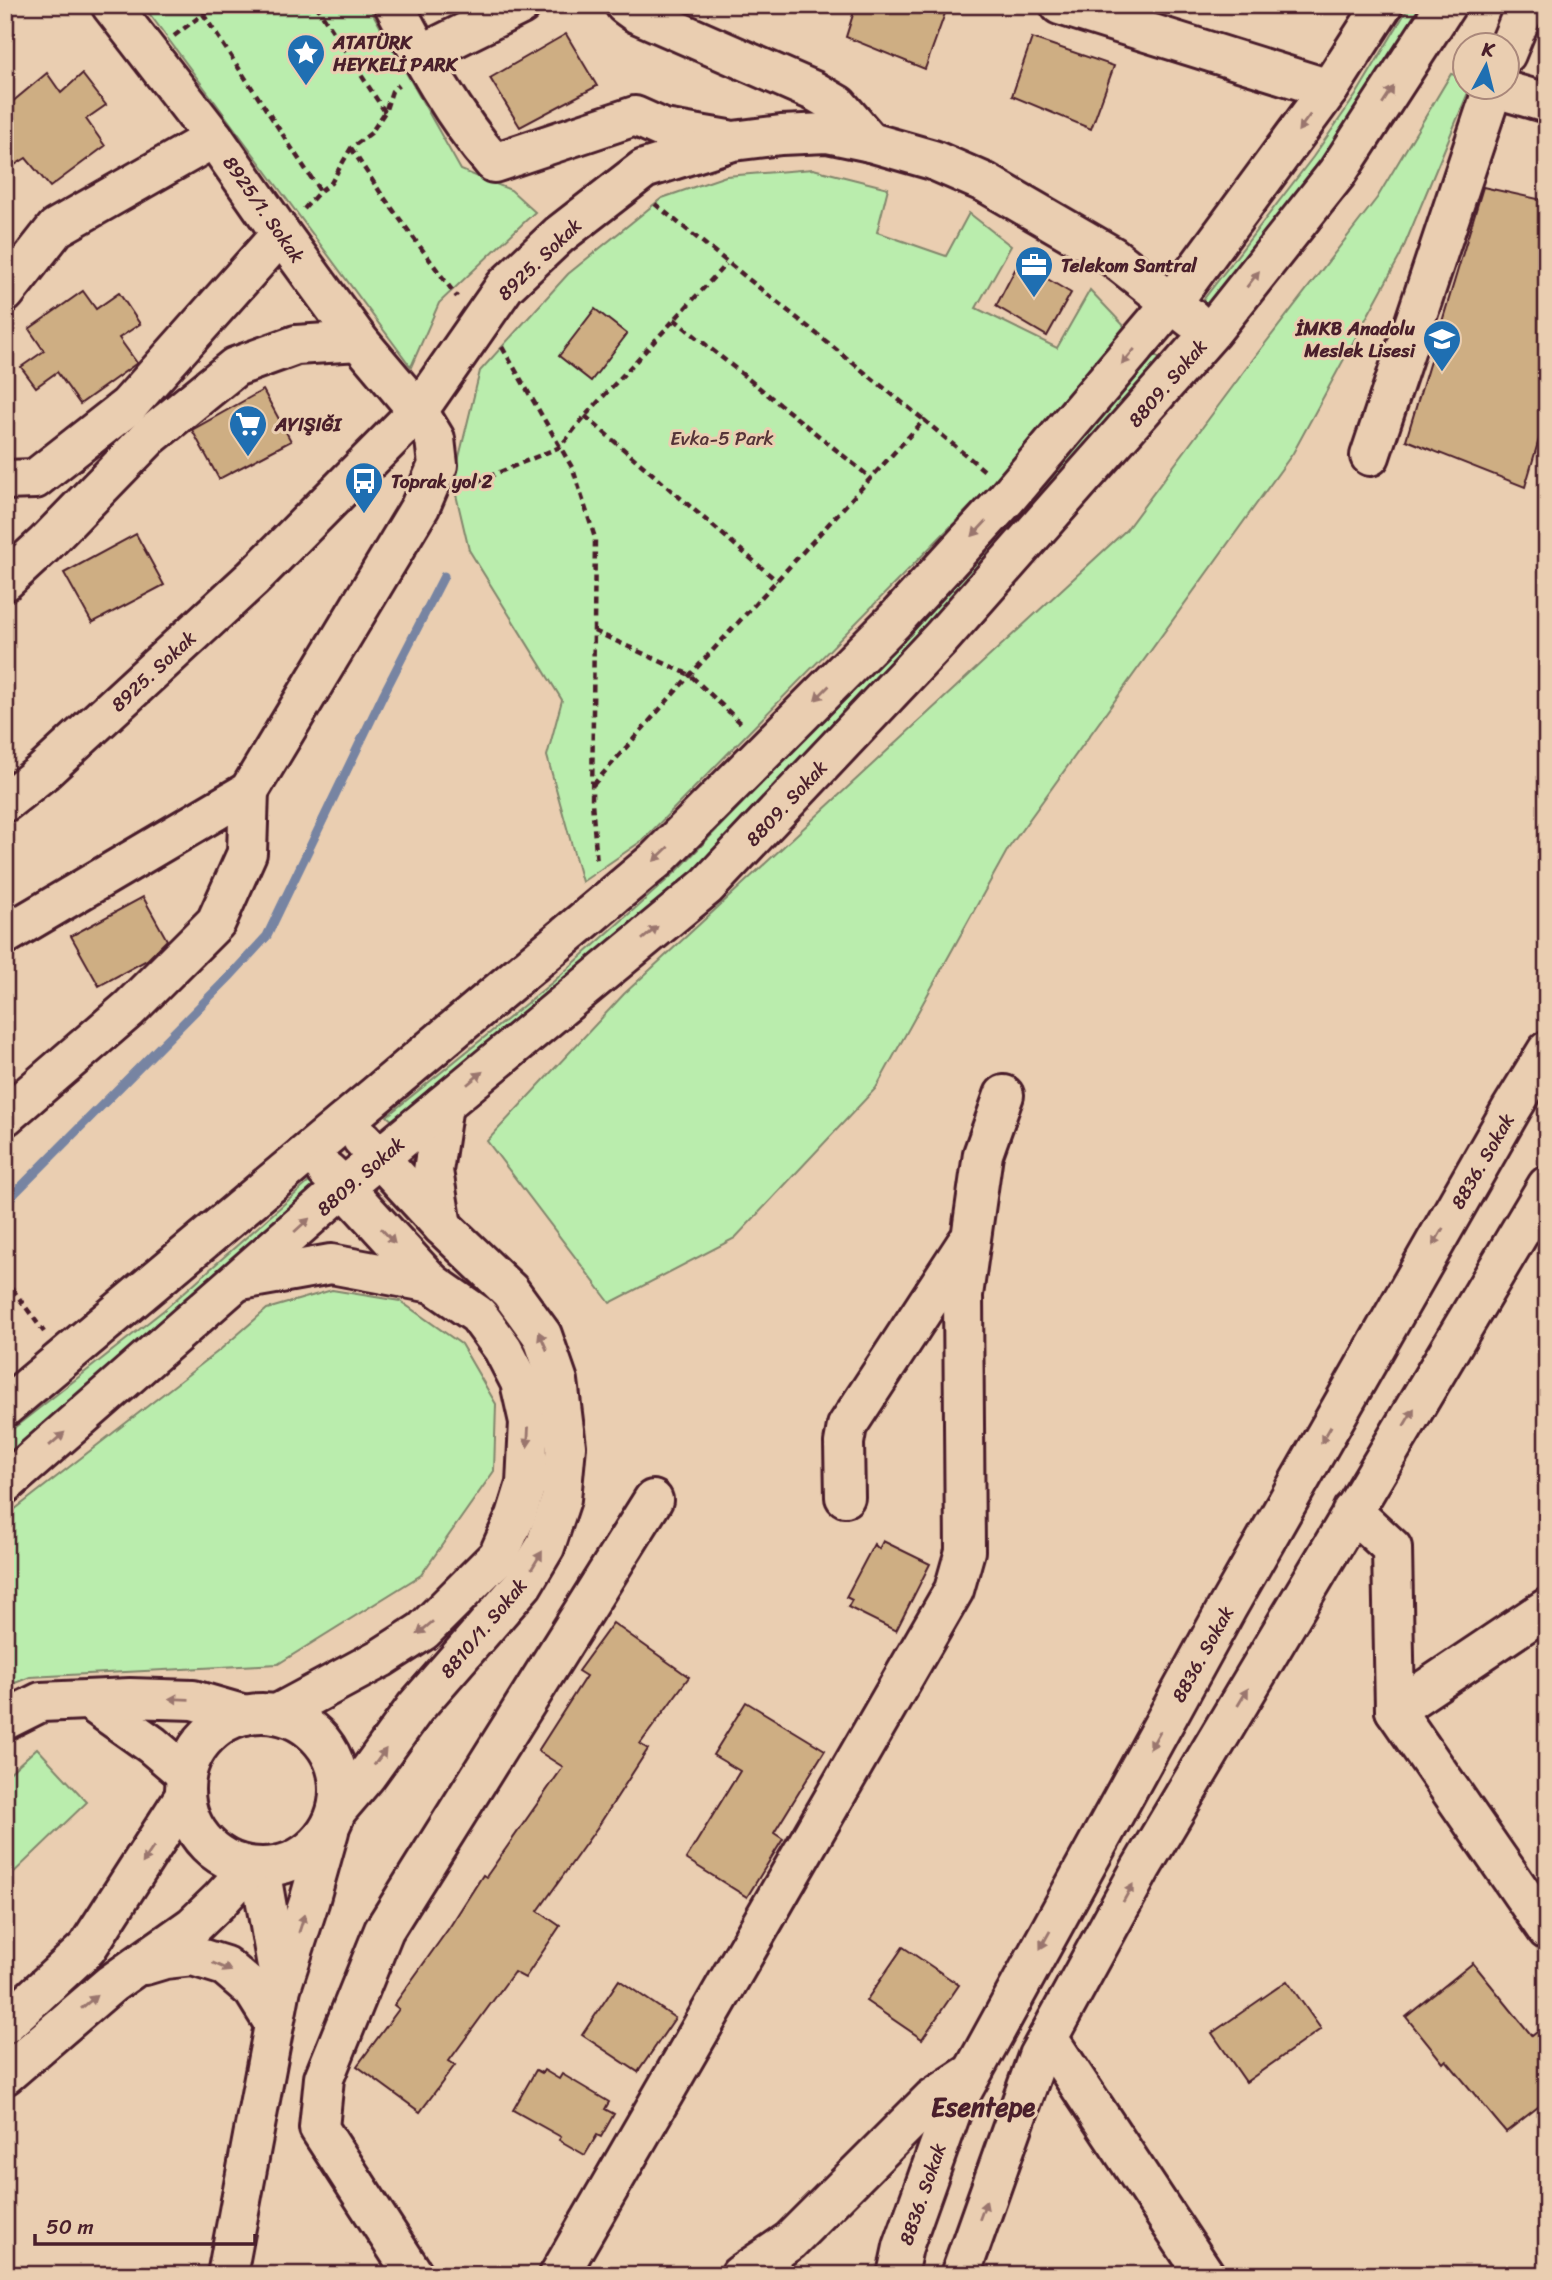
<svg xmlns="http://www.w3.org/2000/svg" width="1552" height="2280" viewBox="0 0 1552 2280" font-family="Sriracha,sans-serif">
<rect width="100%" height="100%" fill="#eaceb1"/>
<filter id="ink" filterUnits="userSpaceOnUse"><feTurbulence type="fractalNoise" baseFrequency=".0143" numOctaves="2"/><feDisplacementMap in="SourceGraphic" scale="14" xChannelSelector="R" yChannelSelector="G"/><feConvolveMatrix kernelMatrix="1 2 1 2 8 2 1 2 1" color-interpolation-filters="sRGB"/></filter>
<g filter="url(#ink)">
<!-- green -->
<g fill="#baedad" stroke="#82866c" stroke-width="2">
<path d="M143,5h225l93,165 50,20 24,22 -96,91 -28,64z"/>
<path d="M1410,5h14l-71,117 -144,188 -9,-6 113,-147 43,-62z"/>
<path d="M1451,74l13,3v11h6l-70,168 -107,197 -285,396 -132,239 -141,150 -125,65 -123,-162 137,-147 502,-464 128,-172 123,-160z"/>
<path d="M813,169l75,19 -11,44 69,24 23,-43 42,33 -35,62 81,40 33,-58 37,39 -120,140 -364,371 -61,42 -35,-126 15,-56 -93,-150 -16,-68 27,-111 88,-97 94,-76 64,-22z"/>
<path d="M1153,353l11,10 -91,108 -393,416 -285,236 -8,-7 167,-135 124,-111 335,-349z"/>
<path d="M310,1181l6,5 -212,190 -99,80v-21l159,-125z"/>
<path d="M332,1290l68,11 61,43 35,60 -2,67 -73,104 -143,89 -248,13 -25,10v-170l216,-168 46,-40z"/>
<path d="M37,1748l50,54 -82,79v-104z"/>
</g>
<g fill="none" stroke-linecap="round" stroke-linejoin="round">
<!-- stream -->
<path stroke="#7784a2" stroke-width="9" d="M5,1203l226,-228 36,-39 117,-243 60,-117"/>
</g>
<!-- building -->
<g fill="#ceae83" stroke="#4a1f2b" stroke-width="2">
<path d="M856,5h92l-23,64 -79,-32z"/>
<path d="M566,34l31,52 -77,41 -30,-49z"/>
<path d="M1032,38l82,28 -23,63 -79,-33z"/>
<path d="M47,73l14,20 21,-19 24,31 -20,14 19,27 -55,41 -24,-29 -21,13v-63z"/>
<path d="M1483,187l64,14v211l-22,75 -119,-47z"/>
<path d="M1019,262l52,31 -24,43 -51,-30z"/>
<path d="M83,291l13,18 23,-16 21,31 -21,14 18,25 -57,41 -23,-32 -21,15 -15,-20 23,-16 -15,-22z"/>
<path d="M595,309l32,25 -36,47 -32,-25z"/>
<path d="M263,390l28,51 -72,38 -27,-49z"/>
<path d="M136,534l28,51 -72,38 -28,-50z"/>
<path d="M143,897l24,43 -20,20 -48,26 -28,-50z"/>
<path d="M883,1541l47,23 -34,67 -48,-24 4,-7 -6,-3 28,-53 5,5z"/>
<path d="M613,1623l76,54 -49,67 8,5 -49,76 -61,86 22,15 -35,52 -11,-6 -65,89 6,4 -35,47 -63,-46 42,-57 -5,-4 55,-77 34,-53 3,2 77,-110 -25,-16 48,-75 -8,-5z"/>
<path d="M746,1702l79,48 -51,83 9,6 -36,58 -61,-38 54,-88 -27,-16z"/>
<path d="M903,1947l56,38 -37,54 -56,-38z"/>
<path d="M1473,1963l59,73 15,-12v76l-41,32 -60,-72 -3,3 -37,-46z"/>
<path d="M619,1980l56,38 -37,54 -56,-37z"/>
<path d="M1287,1981l34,48 -75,53 -34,-49z"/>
<path d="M536,2070l6,3 2,-3 15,9 3,-5 47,28 -4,7 9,5 -13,23 -4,-2 -12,20 -26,-15 2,-3 -48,-27z"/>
</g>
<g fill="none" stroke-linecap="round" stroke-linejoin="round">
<defs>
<g id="minor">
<path d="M394,5c29,55 59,111 100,158l141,-47 29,13 64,11"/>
<path d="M625,5l11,8 178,78 24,14 32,37"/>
<path d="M1060,5l269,84"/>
<path d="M1506,54l20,-49"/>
<path d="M420,55l101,-50"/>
<path d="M1495,88l52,15"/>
<path d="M5,293l51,-65 158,-90"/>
<path d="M1370,456l123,-368"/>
<path d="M5,480l30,-1 93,-73 153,-172"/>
<path d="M5,581l39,-36 105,-108 86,-70 61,-22 63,-4"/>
<path d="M5,802l38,-30 210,-194 165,-167 87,-125 54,-51 85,-66 89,-28 48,-6 46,-2 43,9 63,18 53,23 126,73 80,63"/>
<path d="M5,935l244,-144 171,-284 18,-42 -3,-26 -17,-28 -59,-70 -78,-107 -67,-96 -103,-133"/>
<path d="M5,1116l124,-107 87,-87 31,-69 2,-62"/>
<path d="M442,1226l-9,-55 10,-66"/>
<path d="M241,1280l90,-16 101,19"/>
<path d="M5,1407l652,-548 237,-238 112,-122 165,-195 158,-215 54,-84"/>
<path d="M5,1484l339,-297 363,-301 235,-249 269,-305 126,-159 109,-168"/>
<path d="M845,1497l-1,-54 3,-17 119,-182"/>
<path d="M1352,1511l40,37 3,162 152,220"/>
<path d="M90,1701l62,44 34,29"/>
<path d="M1395,1710l152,-102"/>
<circle cx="262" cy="1790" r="77"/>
<path d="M277,1714l104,-56 42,-27 75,-75 18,-40 10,-32 3,-62 -9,-40 -17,-33 -25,-34 -46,-32 -88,-96 -17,-16"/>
<path d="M5,1720l36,-18 89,-4 63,2 52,15"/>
<path d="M337,1810l29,-34 49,-68 108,-124 22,-37 16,-48 5,-53 -8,-65 -16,-46 -32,-44 -68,-65 -80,-87"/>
<path d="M260,1868l20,115"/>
<path d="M145,1965l20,-6 28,-3 32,10 28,24 20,32"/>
<path d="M5,2024l82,-76 97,-151"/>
<path d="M1048,2038l157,237"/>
<path d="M5,2075l106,-91 82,-58 28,-27 29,-32"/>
<path d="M227,2275l54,-287 28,-86 20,-71"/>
<path d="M414,2275l-95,-147 5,-50 60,-148 269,-430"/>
<path d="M559,2275l395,-685 11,-39 -2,-256 20,-141 21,-59"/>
<path d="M740,2275l50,-34 142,-142 35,-23"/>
<path d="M897,2275l6,-28 49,-137 275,-502 285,-500 35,-57"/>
<path d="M960,2275l78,-219 103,-188 406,-682"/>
</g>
</defs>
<!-- minor casing -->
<use href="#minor" stroke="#4a1f2b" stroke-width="44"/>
<!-- path -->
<g stroke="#4a1f2b" stroke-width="4.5" stroke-dasharray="7 5" stroke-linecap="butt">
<path d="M316,5l69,107"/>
<path d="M203,14l117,177"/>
<path d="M174,36l41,-31"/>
<path d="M351,148l29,44 77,105"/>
<path d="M655,204l269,216"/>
<path d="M304,209l16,-18 11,-8 20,-35 20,-15 14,-21 7,-21 7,-6"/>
<path d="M674,319l197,159"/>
<path d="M502,347l71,122 22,69 -3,264 5,62"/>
<path d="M585,416l192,165"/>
<path d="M466,486l94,-39 25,-31 141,-152"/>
<path d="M594,631l96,44 53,50"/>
<path d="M593,785l97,-110 234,-255 62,52"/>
<path d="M5,1279l39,53"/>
</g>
<!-- minor -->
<use href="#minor" stroke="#eaceb1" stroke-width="38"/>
</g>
<!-- one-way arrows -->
<defs><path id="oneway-solid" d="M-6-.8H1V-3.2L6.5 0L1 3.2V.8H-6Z" transform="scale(1.75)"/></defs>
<g fill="#9a766e">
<use href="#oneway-solid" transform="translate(1388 95) rotate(-57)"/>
<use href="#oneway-solid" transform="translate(1304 123) rotate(126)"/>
<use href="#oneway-solid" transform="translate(1253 279) rotate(-52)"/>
<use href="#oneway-solid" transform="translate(1128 357) rotate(130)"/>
<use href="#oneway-solid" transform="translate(979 529) rotate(133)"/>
<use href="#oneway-solid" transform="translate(822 693) rotate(135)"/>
<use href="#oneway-solid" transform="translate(661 854) rotate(136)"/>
<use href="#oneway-solid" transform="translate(650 933) rotate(-40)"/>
<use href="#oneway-solid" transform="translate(475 1078) rotate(-40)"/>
<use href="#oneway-solid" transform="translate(302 1225) rotate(-42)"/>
<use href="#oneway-solid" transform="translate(388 1236) rotate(47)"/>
<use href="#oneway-solid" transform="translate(1438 1237) rotate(120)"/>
<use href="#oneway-solid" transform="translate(543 1341) rotate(-114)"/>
<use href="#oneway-solid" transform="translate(1409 1417) rotate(-59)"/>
<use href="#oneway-solid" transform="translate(1326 1435) rotate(120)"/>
<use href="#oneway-solid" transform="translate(528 1437) rotate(93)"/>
<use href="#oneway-solid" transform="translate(57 1439) rotate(-41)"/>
<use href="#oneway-solid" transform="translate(537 1560) rotate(-59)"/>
<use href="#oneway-solid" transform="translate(425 1628) rotate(140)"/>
<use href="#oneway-solid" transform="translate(1243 1697) rotate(-59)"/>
<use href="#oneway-solid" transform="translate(179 1699) rotate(-178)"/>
<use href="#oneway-solid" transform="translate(1155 1740) rotate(119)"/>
<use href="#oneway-solid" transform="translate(380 1757) rotate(-54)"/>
<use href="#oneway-solid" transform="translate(148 1855) rotate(124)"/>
<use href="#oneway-solid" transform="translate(1128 1893) rotate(-61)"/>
<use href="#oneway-solid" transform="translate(302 1923) rotate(-72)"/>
<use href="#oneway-solid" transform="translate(1045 1940) rotate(119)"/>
<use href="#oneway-solid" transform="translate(222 1967) rotate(24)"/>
<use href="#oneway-solid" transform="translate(89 2002) rotate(-40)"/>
<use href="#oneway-solid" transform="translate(983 2210) rotate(-70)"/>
</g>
</g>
<!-- icons -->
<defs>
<symbol id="sight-pin" viewBox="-11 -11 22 30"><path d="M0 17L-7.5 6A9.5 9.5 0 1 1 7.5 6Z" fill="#1f6fb2" stroke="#eaceb1"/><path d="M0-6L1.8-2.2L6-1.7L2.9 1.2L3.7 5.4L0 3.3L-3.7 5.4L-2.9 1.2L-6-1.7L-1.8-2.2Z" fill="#fff"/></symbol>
<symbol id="office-pin" viewBox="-11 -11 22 30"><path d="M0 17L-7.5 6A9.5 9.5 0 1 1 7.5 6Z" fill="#1f6fb2" stroke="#eaceb1"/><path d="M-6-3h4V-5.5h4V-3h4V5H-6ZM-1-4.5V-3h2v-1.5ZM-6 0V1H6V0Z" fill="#fff"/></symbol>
<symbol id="school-pin" viewBox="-11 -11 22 30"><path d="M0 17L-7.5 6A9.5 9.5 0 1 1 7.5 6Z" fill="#1f6fb2" stroke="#eaceb1"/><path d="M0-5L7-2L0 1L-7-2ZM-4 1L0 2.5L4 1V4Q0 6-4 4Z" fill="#fff"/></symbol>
<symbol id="supermarket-pin" viewBox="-11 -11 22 30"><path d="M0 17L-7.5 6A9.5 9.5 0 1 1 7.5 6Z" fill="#1f6fb2" stroke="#eaceb1"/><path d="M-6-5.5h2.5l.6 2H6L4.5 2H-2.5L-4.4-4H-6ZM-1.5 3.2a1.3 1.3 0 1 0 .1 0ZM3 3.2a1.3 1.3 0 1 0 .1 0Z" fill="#fff"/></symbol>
<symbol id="bus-pin" viewBox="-11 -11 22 30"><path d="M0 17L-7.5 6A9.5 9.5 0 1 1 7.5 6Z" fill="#1f6fb2" stroke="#eaceb1"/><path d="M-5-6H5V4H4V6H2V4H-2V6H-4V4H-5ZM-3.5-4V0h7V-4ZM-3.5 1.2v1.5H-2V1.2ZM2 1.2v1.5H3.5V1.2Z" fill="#fff"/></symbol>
</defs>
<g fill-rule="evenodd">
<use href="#sight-pin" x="284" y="31" width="44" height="60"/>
<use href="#office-pin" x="1012" y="243" width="44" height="60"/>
<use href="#school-pin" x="1420" y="317" width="44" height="60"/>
<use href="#supermarket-pin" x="226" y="402" width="44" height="60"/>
<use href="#bus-pin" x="342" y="459" width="44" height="60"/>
</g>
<g text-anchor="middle" stroke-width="6" stroke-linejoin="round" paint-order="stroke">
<!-- poi labels -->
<g font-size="19" font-weight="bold" fill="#4a1f2b" stroke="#eaceb1" text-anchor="start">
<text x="333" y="49">ATATÜRK<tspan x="333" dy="22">HEYKELİ PARK</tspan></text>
<text x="1061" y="272">Telekom Santral</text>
<text x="1415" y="335" text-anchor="end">İMKB Anadolu<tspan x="1415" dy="22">Meslek Lisesi</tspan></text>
<text x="275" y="431">AYIŞIĞI</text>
<text x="391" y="488">Toprak yol 2</text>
</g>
<!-- street labels -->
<g font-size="19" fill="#4a1f2b" stroke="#eaceb1">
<text transform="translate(264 209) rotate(55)" y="7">8925/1. Sokak</text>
<text transform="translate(539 259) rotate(-44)" y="7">8925. Sokak</text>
<text transform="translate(1167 383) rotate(-49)" y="7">8809. Sokak</text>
<text transform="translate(153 671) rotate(-43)" y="7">8925. Sokak</text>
<text transform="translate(786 803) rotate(-47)" y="7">8809. Sokak</text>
<text transform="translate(1482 1161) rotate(-60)" y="7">8836. Sokak</text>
<text transform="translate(360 1176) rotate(-41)" y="7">8809. Sokak</text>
<text transform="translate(483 1628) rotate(-50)" y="7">8810/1. Sokak</text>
<text transform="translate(1202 1654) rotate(-61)" y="7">8836. Sokak</text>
<text transform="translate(922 2194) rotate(-71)" y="7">8836. Sokak</text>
</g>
<!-- park labels -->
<g font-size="19" fill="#553438" stroke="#eaceb1">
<text x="722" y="445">Evka-5 Park</text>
</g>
<!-- district labels -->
<g font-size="26" font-weight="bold" fill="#4a1f2b" stroke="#eaceb1">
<text x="983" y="2116">Esentepe</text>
</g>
</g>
<!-- margin -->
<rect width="1552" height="2280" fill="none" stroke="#eaceb1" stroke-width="28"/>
<rect x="14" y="14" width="1524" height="2252" fill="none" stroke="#4a1f2b" stroke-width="2.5" filter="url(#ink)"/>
<!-- north arrow -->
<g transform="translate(1486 66) rotate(7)"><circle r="33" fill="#eaceb1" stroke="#aa887b" stroke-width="2"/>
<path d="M0-5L12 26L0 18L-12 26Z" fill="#1f6fb2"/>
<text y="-10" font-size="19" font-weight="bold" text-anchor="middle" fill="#4a1f2b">K</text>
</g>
<!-- scale -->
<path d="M35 2234v10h220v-10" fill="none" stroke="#4a1f2b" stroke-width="3.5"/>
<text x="46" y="2234" font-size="21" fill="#4a1f2b" stroke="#eaceb1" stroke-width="5" paint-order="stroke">50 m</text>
</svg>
